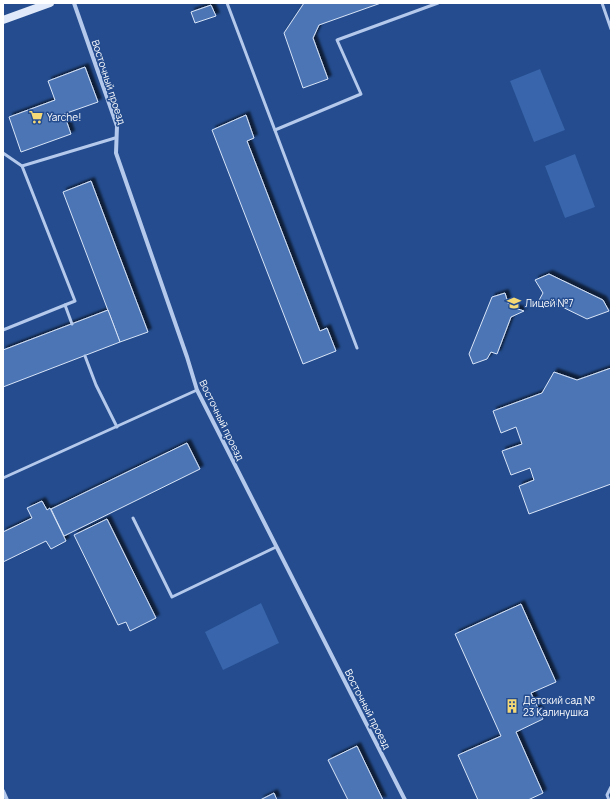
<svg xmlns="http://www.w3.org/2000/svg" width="614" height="803" viewBox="0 0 614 803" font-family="Manrope,sans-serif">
<defs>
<filter id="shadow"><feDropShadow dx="3.5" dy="-3.5" stdDeviation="1" flood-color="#0009"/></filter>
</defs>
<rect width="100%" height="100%" fill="#244c8e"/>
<!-- green -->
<g fill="#3865ab">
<path d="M540,69l25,61 -31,12 -24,-61z"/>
<path d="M575,154l20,53 -30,11 -20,-52z"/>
<path d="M261,603l18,40 -56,27 -18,-38z"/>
</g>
<!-- building -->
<g fill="#4c75b5" stroke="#d9e5f8" filter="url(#shadow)">
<path d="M304,3h77l-62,22 -6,13 15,41 -25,9 -19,-55z"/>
<path d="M211,5l5,11 -21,7 -4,-11z"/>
<path d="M85,67l13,35 -34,12 7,20 -50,18 -12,-35 46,-17 -7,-19z"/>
<path d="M246,115l8,23 -7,3 73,190 7,-3 9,23 -33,13 -91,-234z"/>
<path d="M91,181l57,151 -28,10 -57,-150z"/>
<path d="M549,274l54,26 6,11 -22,8 -37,-18 -13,3 6,-11 -8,-13z"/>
<path d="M505,293l4,13 15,5 -13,6 -14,37 -6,-2 -4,7 -14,5 -4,-10 23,-57z"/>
<path d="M108,310l12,32 -117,45v-37z"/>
<path d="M611,368v116l-82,30 -10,-28 15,-6 -4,-12 -19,7 -9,-24 20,-7 -6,-17 -15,6 -8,-22 49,-18 12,-21 23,8z"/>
<path d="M187,443l13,26 -136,67 -13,-27z"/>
<path d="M42,501l5,9 3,-2 16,33 -15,8 -5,-8 -43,21v-30l29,-14 -5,-10z"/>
<path d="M107,519l49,99 -26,13 -4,-9 -8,3 -44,-90z"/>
<path d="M521,604l35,78 -25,11 12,26 -27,13 27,61 -15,7h-50l-20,-45 43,-19 -46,-102z"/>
<path d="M357,746l26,54h-35l-20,-40z"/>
<path d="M274,793l3,7h-17z"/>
</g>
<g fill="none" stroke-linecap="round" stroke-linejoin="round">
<!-- lane -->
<g stroke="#b4c9eb" stroke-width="3">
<path d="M227,3l130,345"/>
<path d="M602,3l9,26"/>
<path d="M275,130l86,-36 -24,-54 101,-37"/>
<path d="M3,153l19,13 53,135 -10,4"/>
<path d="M22,166l93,-28"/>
<path d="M3,330l62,-25 7,19"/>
<path d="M85,356l11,29 21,42"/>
<path d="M3,478l194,-88"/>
<path d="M133,518l39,79 104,-50"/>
<path d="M609,800l-2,-5 4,-8"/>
</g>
<!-- street -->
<g stroke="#b4c9eb" stroke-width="4">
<path d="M74,3l43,123 -1,27 71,204 10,33 208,410"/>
<path d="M3,791l4,9"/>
</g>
<!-- secondary -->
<path stroke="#dfe9f9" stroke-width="8" d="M3,20l47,-17"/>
</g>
<!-- icons -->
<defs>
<symbol id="supermarket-bare" viewBox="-9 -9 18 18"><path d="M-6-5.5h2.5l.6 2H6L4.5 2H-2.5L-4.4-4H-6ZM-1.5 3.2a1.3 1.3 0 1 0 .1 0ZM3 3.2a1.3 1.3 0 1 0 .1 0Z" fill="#f6d977" stroke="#244c8e" stroke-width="2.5" paint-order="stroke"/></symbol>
<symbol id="school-bare" viewBox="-9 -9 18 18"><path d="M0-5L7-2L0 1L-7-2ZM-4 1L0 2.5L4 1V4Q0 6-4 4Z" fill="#f6d977" stroke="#244c8e" stroke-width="2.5" paint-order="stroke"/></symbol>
<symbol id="building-bare" viewBox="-9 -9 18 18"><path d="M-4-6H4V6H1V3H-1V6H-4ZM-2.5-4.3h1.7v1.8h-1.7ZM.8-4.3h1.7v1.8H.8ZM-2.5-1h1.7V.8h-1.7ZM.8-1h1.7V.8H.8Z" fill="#f6d977" stroke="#244c8e" stroke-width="2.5" paint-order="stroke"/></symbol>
</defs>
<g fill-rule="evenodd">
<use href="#supermarket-bare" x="26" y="107" width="20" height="20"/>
<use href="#school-bare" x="504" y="293" width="20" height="20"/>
<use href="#building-bare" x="502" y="696" width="20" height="20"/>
</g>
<g text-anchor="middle" stroke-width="3" stroke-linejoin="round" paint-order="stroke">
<!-- street labels -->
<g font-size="10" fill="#fff" stroke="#244c8e">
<text transform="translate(109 82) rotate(72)" y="4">Восточный проезд</text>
<text transform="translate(222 420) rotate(64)" y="4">Восточный проезд</text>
<text transform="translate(368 709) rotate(63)" y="4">Восточный проезд</text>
</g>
<!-- poi labels -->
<g font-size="10" fill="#fff" stroke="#244c8e" text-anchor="start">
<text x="47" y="121">Yarche!</text>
<text x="525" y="307">Лицей №7</text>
<text x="523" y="704">Детский сад №<tspan x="523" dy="12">23 Калинушка</tspan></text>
</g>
</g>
<!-- border -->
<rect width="614" height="803" fill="none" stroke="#ffffff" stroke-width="8"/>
</svg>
